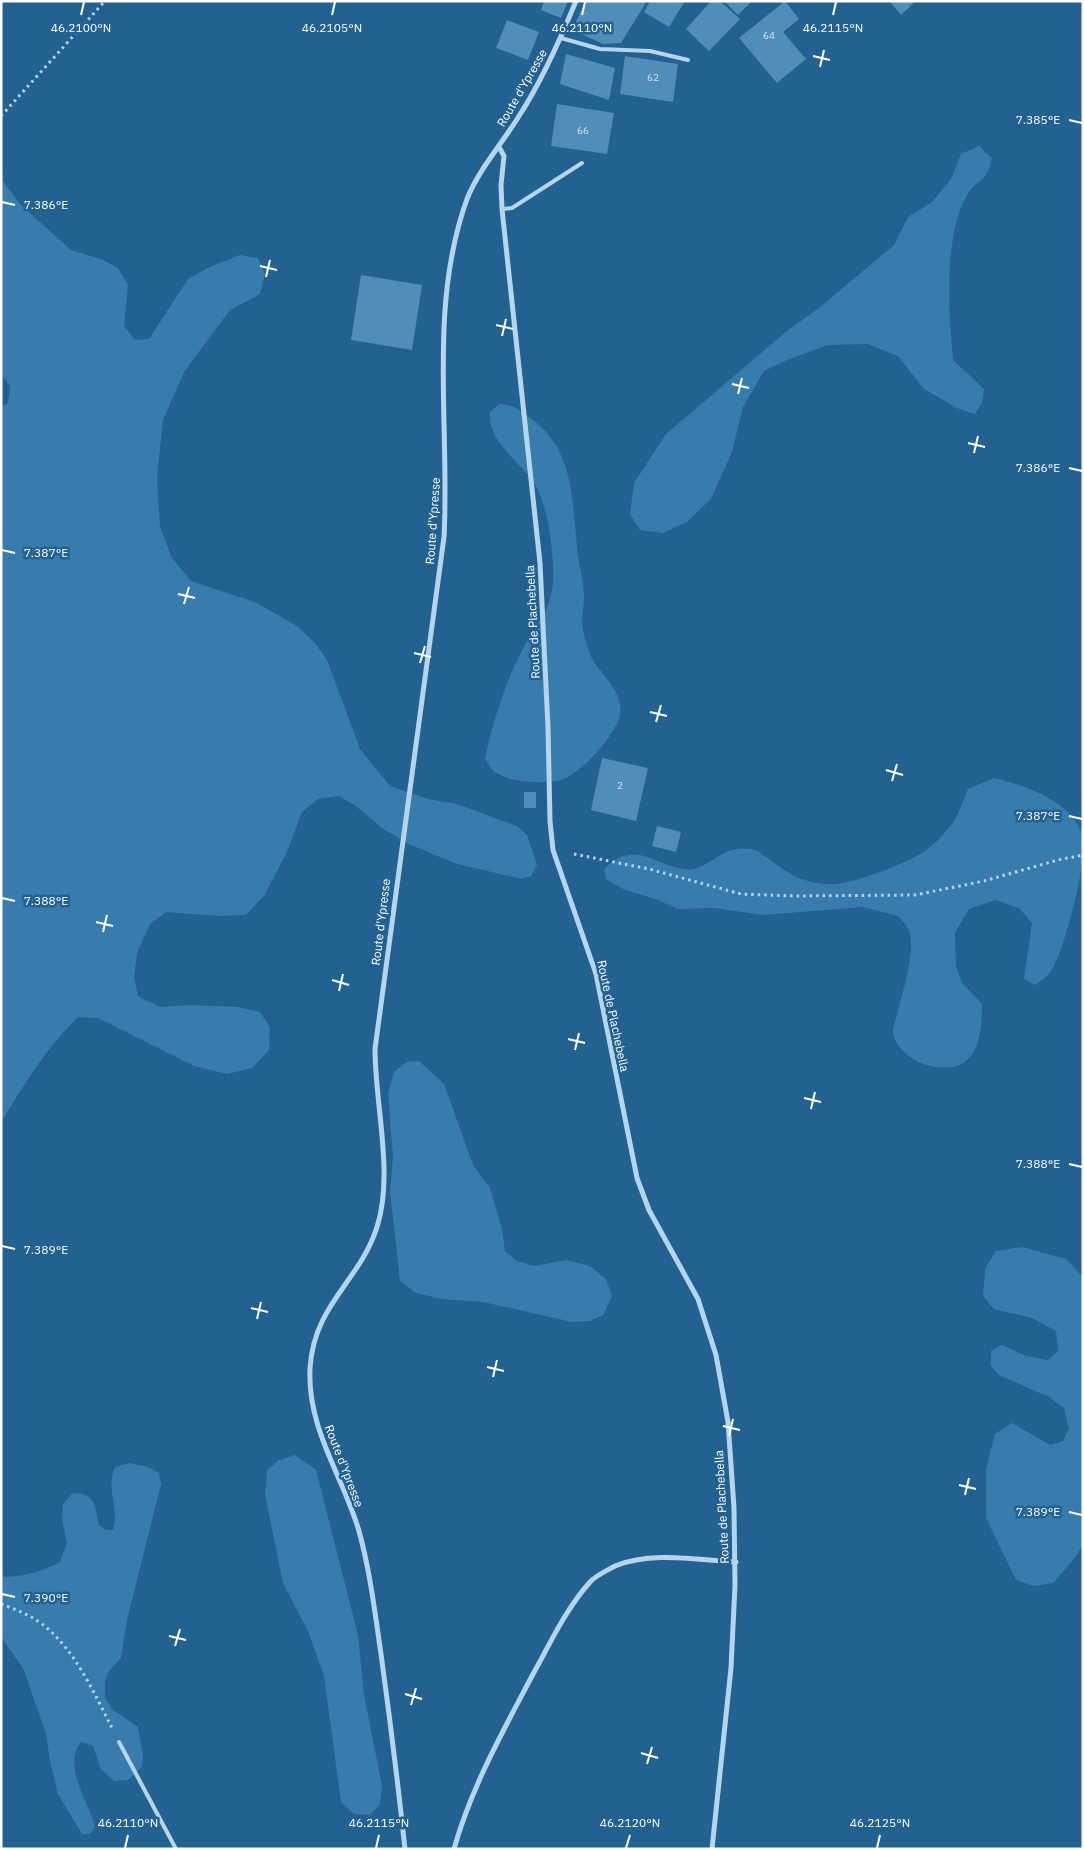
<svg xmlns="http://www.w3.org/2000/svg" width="1084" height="1850" viewBox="0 0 1084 1850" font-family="'IBM Plex Sans',sans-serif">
<rect width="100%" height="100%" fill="#236190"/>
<!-- green -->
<g fill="#377cad">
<path d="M979,146l13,12c-6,28 -14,19 -25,37 -24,41 -18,119 -14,165l31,29 -2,14 -7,11 -18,-6 -33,-19 -26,-33 -30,-12 -40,1 -39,14 -25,12 -21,36 -11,45 -21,47 -24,23 -24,11 -23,-3 -10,-16 4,-31 32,-49 122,-104 31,-22 75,-63 14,-28 24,-15 19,-23 10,-25z"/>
<path d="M1,155l2,26 17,23 51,46 32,10 15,8 10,17 -4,41 11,14 14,-1 39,-60 22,-12 30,-12 18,3 7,16 -5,20 -30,16 -46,62 -21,48 -6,57 3,50 12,31 19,23 64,21 42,24 18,17 12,17 33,89 30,37 38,13 29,5 60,22 10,9 10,30 -6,11 -9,3 -65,-15 -46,-19 -28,-16 -27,-23 -17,-10 -21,3 -16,13 -16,42 -22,42 -18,19 -28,1 -52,-4 -16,12 -13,29 -3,24 4,19 22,11 30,-2 47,2 23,5 10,15 -1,23 -17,18 -25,6 -33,-8 -96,-48 -20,-1c-32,31 -54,68 -77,105v-715l7,-4 2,-17 -9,-12z"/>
<path d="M499,404c13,0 20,6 30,13 45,31 43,81 48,130 1,16 7,32 7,49 0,11 -3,23 -1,34 2,9 6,24 11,32 10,15 30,32 26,53 -4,20 -40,60 -60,65 -18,4 -47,3 -63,-7 -5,-2 -9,-10 -12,-14 8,-39 21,-79 40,-114 6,-14 17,-26 23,-40 8,-19 5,-43 3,-63 -2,-17 -6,-36 -13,-52 -11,-25 -52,-46 -48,-78z"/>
<path d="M994,778c31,7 80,24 89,59 1,25 -5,54 -12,79 -4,13 -14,52 -24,60 -3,3 -8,6 -12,9l-11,-6 8,-56 -13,-15 -24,-8 -26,9 -14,24 1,33 6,17 20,21c-1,19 0,39 -13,54 -19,22 -72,4 -76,-26 0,-7 4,-16 5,-22 5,-18 18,-62 11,-79 -2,-5 -7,-11 -11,-15l-35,-9 -100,8 -49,-7 -37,1 -21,-10 -31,-9 -19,-11 -2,-10c31,-30 47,-5 80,0 25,4 34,-25 67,-20 10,1 36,27 51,30 9,3 21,6 31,5 20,0 71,-20 89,-31 10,-6 23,-20 30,-29 7,-10 11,-24 16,-35z"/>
<path d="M419,1061l25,23 29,81 17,23 12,41 3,22 12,10 17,5 32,-6 24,6 16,13 6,17 -9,19 -13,6 -18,1 -89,-20 -41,-3 -26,-6 -16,-12 -10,-90 3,-34 -5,-64 6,-21 12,-10z"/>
<path d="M1022,1247l44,12 17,18v268l-9,14 -21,24 -19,3 -18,-6 -30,-62v-49l9,-35 17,-11 38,22 13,-4 6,-12 -5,-21 -15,-11 -50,-22 -8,-9v-15l11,-6 24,11 22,4 10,-9 -2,-20 -24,-13 -38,-9 -11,-13 2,-27 11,-18z"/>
<path d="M295,1455l21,15 42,165 6,60 18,91 -2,18 -10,11 -16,-1 -13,-12 -17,-126 -16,-45 -25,-48 -18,-88 2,-25 12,-10z"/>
<path d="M129,1463l19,4 11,6 2,11 -34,136 -6,38 -12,13 -4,10v16l7,12 26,18 5,29 -1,11 -14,13 -14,1 -13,-12 -8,-23 -12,-4c-19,23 8,61 14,85l-5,7h-8l-24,-40 -8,-33 -4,-27 -23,-66 -22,-31v-60c22,0 40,-5 59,-15l7,-19 -5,-24 1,-15 10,-11c23,1 22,13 26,32l7,5h7c7,-23 -8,-41 2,-63z"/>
</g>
<!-- building -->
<g fill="#508db8">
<path d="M544,1h24l-7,17 -20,-8z"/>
<path d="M586,1h61l-26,42 -18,1 -31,-14z"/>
<path d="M650,1h35l-16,26 -25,-15z"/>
<path d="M711,1h9l20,18 -31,32 -23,-22z"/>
<path d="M724,1h28l-14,14z"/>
<path d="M785,1l14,18 -16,13 23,27 -29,24 -38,-45z"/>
<path d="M889,1h27l-15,14z"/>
<path d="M507,20l32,12 -11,28 -32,-12z"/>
<path d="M566,54l49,14 -6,32 -49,-16z"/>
<path d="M625,56l53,8 -5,38 -53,-8z"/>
<path d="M557,104l57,9 -7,41 -56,-8z"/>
<path d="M361,275l61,10 -10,65 -61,-10z"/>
<path d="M602,758l46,10 -12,53 -45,-11z"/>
<rect x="524" y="792" width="12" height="16"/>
<path d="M657,826l24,6 -5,20 -24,-6z"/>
</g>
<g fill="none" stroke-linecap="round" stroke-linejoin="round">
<!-- path -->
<g stroke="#b5d5ec" stroke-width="3" stroke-dasharray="2.5 4" stroke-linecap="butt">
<path d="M1,116l104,-115"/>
<path d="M574,854l75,15 92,25 53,2 121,-1 69,-14 74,-21 25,-5"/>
<path d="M1,1604c17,6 34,13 47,25 29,25 47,66 64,99"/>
</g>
<!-- service -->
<g stroke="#b5d5ec" stroke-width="4">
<path d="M561,38l39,11 50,2 38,9"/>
<path d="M502,209l10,-1 70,-45"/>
<path d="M119,1742l57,107"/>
</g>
<!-- minor -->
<g stroke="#b5d5ec" stroke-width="5">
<path d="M499,147l5,9 -3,29 1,24 38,354 8,164 2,94 3,29 43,124 41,204 12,32 49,89 18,56 12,67 6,86 1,77 -4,83 -19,181"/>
<path d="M405,1849c-7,-65 -15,-130 -24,-195 -6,-41 -11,-83 -22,-123 -16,-55 -52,-102 -49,-163 4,-64 50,-87 67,-141 17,-53 -2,-122 -2,-178l69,-512c6,-113 -16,-230 23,-338 12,-30 35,-55 52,-83 23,-35 41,-76 57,-115"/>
<path d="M454,1849c17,-61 49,-118 78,-173 18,-32 33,-66 58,-94 5,-6 18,-12 25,-16 37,-15 82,-6 121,-4"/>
</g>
</g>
<!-- ticks -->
<path fill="none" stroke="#fff" stroke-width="2" d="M81,15l3,-13M332,15l3,-13M582,15l3,-13M833,15l3,-13M813,56l17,4M820,67l4,-17M1069,120l13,3M2,202l13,3M260,266l17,4M266,277l4,-17M496,325l17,4M502,336l4,-17M732,384l17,4M738,394l4,-16M968,443l17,4M974,453l4,-17M1069,468l13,3M2,550l13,3M178,594l17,4M184,604l5,-17M414,653l17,4M420,663l5,-17M650,712l17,4M656,722l5,-17M886,770l17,5M892,781l5,-17M1069,816l13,3M2,898l13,3M96,922l17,4M103,932l4,-17M332,980l17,5M339,991l4,-17M568,1039l17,4M575,1050l4,-17M804,1098l17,4M811,1109l4,-17M1069,1164l13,3M2,1246l13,3M251,1308l17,4M257,1319l4,-17M487,1367l17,4M493,1377l4,-17M723,1426l17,4M729,1436l4,-17M959,1485l17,4M965,1495l4,-17M1069,1512l13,3M2,1594l13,3M169,1636l17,4M175,1646l5,-17M405,1694l17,5M411,1705l5,-17M641,1753l17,5M647,1764l5,-17M125,1848l3,-13M376,1848l3,-13M626,1848l4,-13M877,1848l3,-13"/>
<g text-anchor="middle" stroke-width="5" stroke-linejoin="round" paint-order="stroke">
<!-- number labels -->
<g font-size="10" fill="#d3e2ed">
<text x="769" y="39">64</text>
<text x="653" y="81">62</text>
<text x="583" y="134">66</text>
<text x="620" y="789">2</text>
</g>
<!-- street labels -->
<g font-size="12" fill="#fff" stroke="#236190">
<text transform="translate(522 88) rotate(-60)" y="4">Route d'Ypresse</text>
<text transform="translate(433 521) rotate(-86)" y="4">Route d'Ypresse</text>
<text transform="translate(533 622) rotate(-93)" y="4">Route de Plachebella</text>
<text transform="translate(381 922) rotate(-83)" y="4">Route d'Ypresse</text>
<text transform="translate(613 1016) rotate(78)" y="4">Route de Plachebella</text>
<text transform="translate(344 1466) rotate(69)" y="4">Route d'Ypresse</text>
<text transform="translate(722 1507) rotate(-93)" y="4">Route de Plachebella</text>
</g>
</g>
<g font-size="12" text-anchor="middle" fill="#fff" stroke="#236190" stroke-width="5" stroke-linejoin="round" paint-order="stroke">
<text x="81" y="32">46.2100°N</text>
<text x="332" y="32">46.2105°N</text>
<text x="582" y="32">46.2110°N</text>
<text x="833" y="32">46.2115°N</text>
<text x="1038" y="124">7.385°E</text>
<text x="46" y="209">7.386°E</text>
<text x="1038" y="472">7.386°E</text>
<text x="46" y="557">7.387°E</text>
<text x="1038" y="820">7.387°E</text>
<text x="46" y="905">7.388°E</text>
<text x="1038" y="1168">7.388°E</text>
<text x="46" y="1254">7.389°E</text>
<text x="1038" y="1516">7.389°E</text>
<text x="46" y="1602">7.390°E</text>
<text x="128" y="1827">46.2110°N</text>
<text x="379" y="1827">46.2115°N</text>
<text x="630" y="1827">46.2120°N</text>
<text x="880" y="1827">46.2125°N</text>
</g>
<!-- border -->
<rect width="1084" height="1850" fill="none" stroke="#ffffff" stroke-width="5"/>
</svg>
